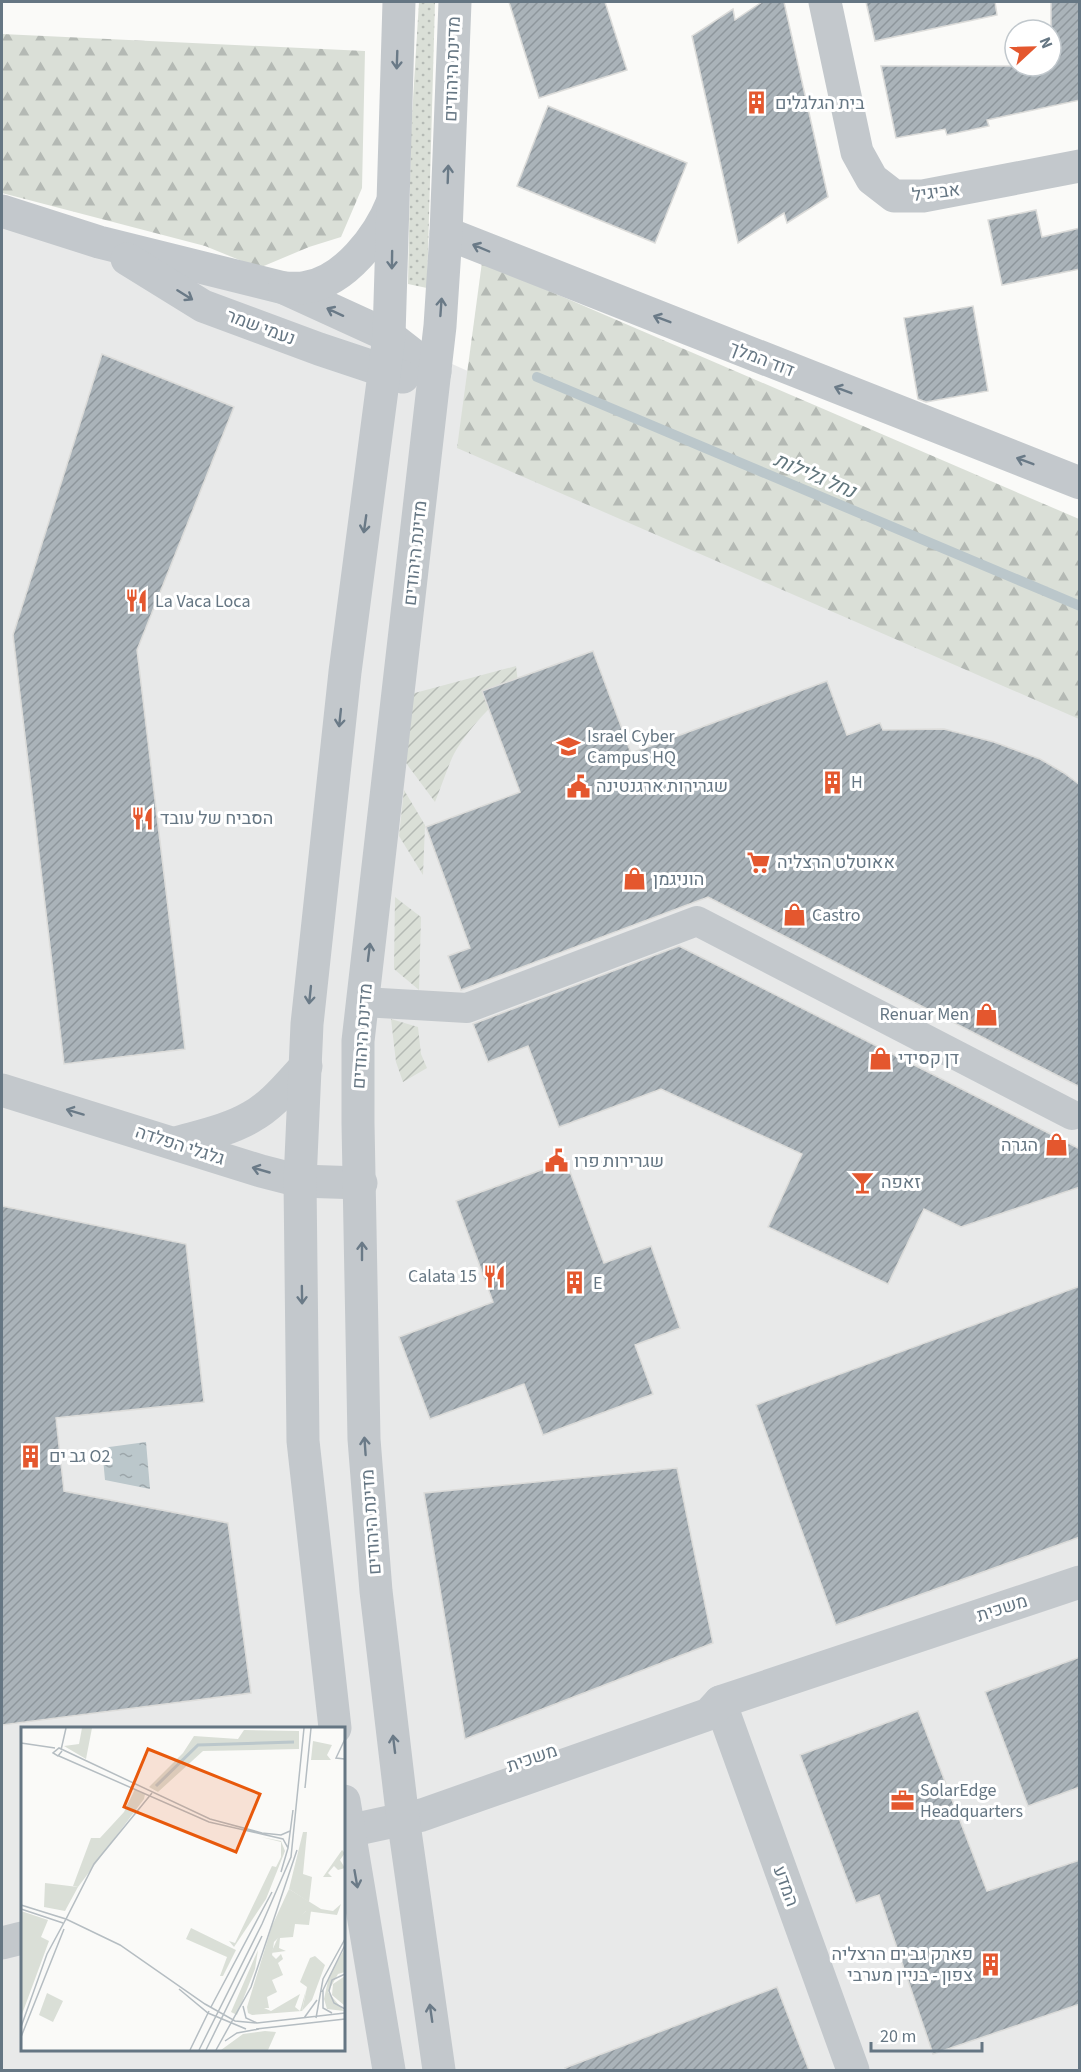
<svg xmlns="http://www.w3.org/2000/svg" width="1081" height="2072" viewBox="0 0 1081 2072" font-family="'Source Sans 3',Heebo,sans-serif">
<defs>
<pattern id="grass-dots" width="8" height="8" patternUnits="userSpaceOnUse" patternTransform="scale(1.5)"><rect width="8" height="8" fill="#dadfd7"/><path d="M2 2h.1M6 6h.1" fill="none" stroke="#b4b9b4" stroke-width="1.8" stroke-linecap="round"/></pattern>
<pattern id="forest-firs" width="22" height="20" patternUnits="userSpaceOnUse" patternTransform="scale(1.5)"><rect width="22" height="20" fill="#dadfd7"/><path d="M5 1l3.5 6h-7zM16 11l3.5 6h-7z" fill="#b4b9b4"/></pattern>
<pattern id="garden-furrows" width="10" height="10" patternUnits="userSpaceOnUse" patternTransform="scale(1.5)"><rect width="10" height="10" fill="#dadfd7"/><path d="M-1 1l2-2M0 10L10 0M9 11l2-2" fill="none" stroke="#b4b9b4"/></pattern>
<pattern id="water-ripples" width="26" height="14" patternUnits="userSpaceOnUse" patternTransform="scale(1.5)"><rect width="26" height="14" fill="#bbc7cb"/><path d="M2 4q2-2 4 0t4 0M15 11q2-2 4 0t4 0" fill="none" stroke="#9ca6aa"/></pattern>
<pattern id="building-hatch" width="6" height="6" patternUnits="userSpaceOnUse" patternTransform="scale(1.5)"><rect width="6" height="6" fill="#aab3b9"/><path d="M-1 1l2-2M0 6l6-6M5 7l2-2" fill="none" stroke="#8e969c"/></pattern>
</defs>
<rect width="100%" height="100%" fill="#fafaf8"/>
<!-- built -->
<path fill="#e8e9e9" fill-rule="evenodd" d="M2,211l387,125 690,307v1427h-1077zM22,1728h322v322h-322z"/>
<!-- grass -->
<path fill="url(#grass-dots)" d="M419,2h16l-8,286 -19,-4 3,-152z"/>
<!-- forest -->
<g fill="url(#forest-firs)">
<path d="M2,34l363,17 -3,137 -21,49 -32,10 -50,21 -54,-22 -203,-53z"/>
<path d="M482,262l597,257v200l-622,-271z"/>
</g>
<!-- garden -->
<g fill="url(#garden-furrows)">
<path d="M516,666l2,17c-24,19 -52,47 -66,75 -6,14 -11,29 -17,44l-29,-39 5,-69z"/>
<path d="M404,790l21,35 -2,50 -24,-39z"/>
<path d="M395,897l26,20 -2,73 -25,-21z"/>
<path d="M391,1019l27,8 3,27 6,14 -24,14 -7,-20z"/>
</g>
<!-- water -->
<path fill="url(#water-ripples)" d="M146,1442l4,47 -45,-9 -3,-32z"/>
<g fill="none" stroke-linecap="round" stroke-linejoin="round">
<!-- stream -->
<path stroke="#bbc7cb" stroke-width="10" d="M537,377l543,229"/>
</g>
<!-- building -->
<g fill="url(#building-hatch)" stroke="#dcdcda" stroke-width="1.5">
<path d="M509,2h96l22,68 -88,28z"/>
<path d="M762,2h22l44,195 -41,26 -3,-10 -46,30 -46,-207 41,-27 2,11z"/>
<path d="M866,2h129l2,13 -122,26z"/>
<path d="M1051,2h29v98l-93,20 2,6 -42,9 -2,-6 -49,9 -15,-72h170z"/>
<path d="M548,106l139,57 -32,80 -138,-57z"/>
<path d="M1036,210l6,27 38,-9v41l-78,16 -14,-65z"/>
<path d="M973,306l15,85 -62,11 -8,-3 -14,-81z"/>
<path d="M102,354l132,53 -97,243 48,399 -121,15 -51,-429z"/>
<path d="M593,651l38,102 196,-72 20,54 33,-12 3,7 61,-1 50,13 46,17 24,14 16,12v302l-372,-190 -247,93 -13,-34 22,-8 -44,-121 94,-35 -38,-101z"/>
<path d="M679,946l401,203v38l-119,40 -37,-18 -36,75 -120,-57 34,-73 -141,-65 -102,38 -31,-81 -40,16 -15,-38z"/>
<path d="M566,1161l38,102 47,-17 29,82 -45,17 18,49 -110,41 -19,-51 -94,35 -31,-82 94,-35 -37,-101z"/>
<path d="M2,1206l184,38 18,158 -148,16 8,73 164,32 23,170 -249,32z"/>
<path d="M1080,1286v251l-244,88 -80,-220z"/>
<path d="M677,1468l36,175 -248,96 -41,-246z"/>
<path d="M1080,1657v130l-52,19 -43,-114z"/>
<path d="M918,1711l69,180 93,-31v144l-147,50 -54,-159 -23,8 -56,-148z"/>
<path d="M777,1987l32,83h-243l-1,-2z"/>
</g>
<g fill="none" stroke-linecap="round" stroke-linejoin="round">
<!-- pedestrian -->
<path stroke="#c3c8cc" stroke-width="30" d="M363,1002l104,6 230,-87 375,194"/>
<!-- minor -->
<g stroke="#c3c8cc" stroke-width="33">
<path d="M825,2l32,150 15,27 22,17h29l157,-30"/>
<path d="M446,233l634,250"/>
<path d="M2,1090l259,81 39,10 61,2"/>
<path d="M720,1702l133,368"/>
<path d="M348,1831l74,-16 287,-101 11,-12 360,-120"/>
<path d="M2,1943l20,-5"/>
</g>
<!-- tertiary -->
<g stroke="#c3c8cc" stroke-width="33">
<path d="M2,211l97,31 185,46 105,48 46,36"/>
<path d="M127,259l76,47 116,43 84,28"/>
<path d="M284,288c7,0 16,1 23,-1 38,-6 72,-51 85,-84"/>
<path d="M176,1143c24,-7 53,-13 75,-26 22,-12 38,-33 55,-51"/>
<path d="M335,1728l-32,-287 -3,-260 7,-157 38,-352 44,-336 10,-334"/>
<path d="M344,1801l45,269"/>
<path d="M439,2070l-38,-267 -25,-212 -12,-152 -6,-316v-82l82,-715 6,-93 9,-231"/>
</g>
</g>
<!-- one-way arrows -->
<defs><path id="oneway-shaft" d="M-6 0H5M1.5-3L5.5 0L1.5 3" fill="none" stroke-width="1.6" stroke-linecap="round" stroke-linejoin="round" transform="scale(1.5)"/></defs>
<g stroke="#6a7a87">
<use href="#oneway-shaft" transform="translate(397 60) rotate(92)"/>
<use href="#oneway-shaft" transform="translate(448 174) rotate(-88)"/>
<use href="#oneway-shaft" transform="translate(481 248) rotate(-157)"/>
<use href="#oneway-shaft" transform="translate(392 260) rotate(91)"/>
<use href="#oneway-shaft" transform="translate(185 295) rotate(32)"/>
<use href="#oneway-shaft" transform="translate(441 307) rotate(-86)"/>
<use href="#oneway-shaft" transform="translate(335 312) rotate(-155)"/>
<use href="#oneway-shaft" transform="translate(662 319) rotate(-159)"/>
<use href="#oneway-shaft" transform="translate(843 390) rotate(-159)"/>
<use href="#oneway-shaft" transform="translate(1025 461) rotate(-159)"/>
<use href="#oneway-shaft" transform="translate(365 524) rotate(98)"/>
<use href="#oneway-shaft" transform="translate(340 718) rotate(96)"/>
<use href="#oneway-shaft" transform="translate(369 952) rotate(-83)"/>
<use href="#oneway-shaft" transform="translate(310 995) rotate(96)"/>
<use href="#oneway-shaft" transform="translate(75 1112) rotate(-163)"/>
<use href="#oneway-shaft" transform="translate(261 1170) rotate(-164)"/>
<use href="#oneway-shaft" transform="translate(362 1251) rotate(-90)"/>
<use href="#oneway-shaft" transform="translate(302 1295) rotate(89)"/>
<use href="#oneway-shaft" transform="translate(365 1446) rotate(-94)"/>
<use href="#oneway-shaft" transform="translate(394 1744) rotate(-97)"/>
<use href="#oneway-shaft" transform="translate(356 1879) rotate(80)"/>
<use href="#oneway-shaft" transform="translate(431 2013) rotate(-98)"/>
</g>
<!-- icons -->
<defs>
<symbol id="building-bare" viewBox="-9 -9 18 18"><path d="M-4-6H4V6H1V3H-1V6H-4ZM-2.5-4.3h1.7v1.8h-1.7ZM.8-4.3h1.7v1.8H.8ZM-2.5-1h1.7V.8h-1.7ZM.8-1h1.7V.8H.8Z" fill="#e4572e" stroke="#fff" stroke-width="2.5" paint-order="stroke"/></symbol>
<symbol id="restaurant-bare" viewBox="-9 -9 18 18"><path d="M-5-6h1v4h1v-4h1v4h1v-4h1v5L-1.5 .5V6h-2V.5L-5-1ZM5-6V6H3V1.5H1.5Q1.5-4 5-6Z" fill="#e4572e" stroke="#fff" stroke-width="2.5" paint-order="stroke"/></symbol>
<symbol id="university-bare" viewBox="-9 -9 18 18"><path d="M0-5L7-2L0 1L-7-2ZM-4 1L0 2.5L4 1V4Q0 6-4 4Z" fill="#e4572e" stroke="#fff" stroke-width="2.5" paint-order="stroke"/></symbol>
<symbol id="civic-bare" viewBox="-9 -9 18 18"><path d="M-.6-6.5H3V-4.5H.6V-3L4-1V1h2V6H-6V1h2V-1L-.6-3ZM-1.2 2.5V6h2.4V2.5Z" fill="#e4572e" stroke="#fff" stroke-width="2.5" paint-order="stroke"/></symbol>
<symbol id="supermarket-bare" viewBox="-9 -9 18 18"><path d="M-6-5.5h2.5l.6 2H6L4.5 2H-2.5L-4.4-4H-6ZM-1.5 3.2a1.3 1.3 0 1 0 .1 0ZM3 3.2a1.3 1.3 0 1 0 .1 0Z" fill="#e4572e" stroke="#fff" stroke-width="2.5" paint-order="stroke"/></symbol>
<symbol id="shop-bare" viewBox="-9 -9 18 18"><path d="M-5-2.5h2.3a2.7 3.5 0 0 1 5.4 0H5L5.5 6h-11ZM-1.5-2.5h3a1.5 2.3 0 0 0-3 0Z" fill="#e4572e" stroke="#fff" stroke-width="2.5" paint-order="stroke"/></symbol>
<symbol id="bar-bare" viewBox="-9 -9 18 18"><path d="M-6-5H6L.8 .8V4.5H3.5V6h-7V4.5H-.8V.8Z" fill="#e4572e" stroke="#fff" stroke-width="2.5" paint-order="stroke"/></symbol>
<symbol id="office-bare" viewBox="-9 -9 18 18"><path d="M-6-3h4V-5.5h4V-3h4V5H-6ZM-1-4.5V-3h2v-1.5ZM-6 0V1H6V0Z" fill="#e4572e" stroke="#fff" stroke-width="2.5" paint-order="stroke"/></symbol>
</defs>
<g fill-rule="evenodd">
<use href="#building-bare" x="740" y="86" width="33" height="33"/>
<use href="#restaurant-bare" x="120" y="584" width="33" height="33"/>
<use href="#university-bare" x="552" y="730" width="33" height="33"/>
<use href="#building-bare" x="816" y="766" width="33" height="33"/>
<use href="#civic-bare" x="562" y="770" width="33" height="33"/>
<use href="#restaurant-bare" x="126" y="802" width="33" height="33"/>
<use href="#supermarket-bare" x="742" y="846" width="33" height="33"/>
<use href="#shop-bare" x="618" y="862" width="33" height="33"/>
<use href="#shop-bare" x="778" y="898" width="33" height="33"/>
<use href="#shop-bare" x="970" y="998" width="33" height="33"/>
<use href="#shop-bare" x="864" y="1042" width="33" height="33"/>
<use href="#shop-bare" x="1040" y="1128" width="33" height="33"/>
<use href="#civic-bare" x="540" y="1144" width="33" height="33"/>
<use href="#bar-bare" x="846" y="1166" width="33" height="33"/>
<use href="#restaurant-bare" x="478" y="1260" width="33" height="33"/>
<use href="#building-bare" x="558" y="1266" width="33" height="33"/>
<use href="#building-bare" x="14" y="1440" width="33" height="33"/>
<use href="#office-bare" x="886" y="1784" width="33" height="33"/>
<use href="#building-bare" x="974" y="1948" width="33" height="33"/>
</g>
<g text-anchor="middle" stroke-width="6" stroke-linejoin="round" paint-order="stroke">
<!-- street labels -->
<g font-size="18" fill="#657683" stroke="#fff">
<text transform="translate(452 69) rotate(-88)" y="6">מדינת היהודים</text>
<text transform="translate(936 192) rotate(-7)" y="6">אביגיל</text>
<text transform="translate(261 327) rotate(20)" y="6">נעמי שמר</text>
<text transform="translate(762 359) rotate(21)" y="6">דוד המלך</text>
<text transform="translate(415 553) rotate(-84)" y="6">מדינת היהודים</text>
<text transform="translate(362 1036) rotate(-86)" y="6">מדינת היהודים</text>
<text transform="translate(180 1145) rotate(18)" y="6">גלגלי הפלדה</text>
<text transform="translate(371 1522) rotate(-94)" y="6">מדינת היהודים</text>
<text transform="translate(1002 1608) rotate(-18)" y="6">משכית</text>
<text transform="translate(532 1758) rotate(-19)" y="6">משכית</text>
<text transform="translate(786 1886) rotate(70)" y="6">המדע</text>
</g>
<!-- poi labels -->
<g font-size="18" fill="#657683" stroke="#fff" text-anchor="start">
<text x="775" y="109">בית הגלגלים</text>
<text x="155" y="607">La Vaca Loca</text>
<text x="587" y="742">Israel Cyber<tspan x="587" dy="21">Campus HQ</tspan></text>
<text x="851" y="788">H</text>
<text x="596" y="792">שגרירות ארגנטינה</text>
<text x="160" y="824">הסביח של עובד</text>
<text x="777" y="868">אאוטלט הרצליה</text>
<text x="653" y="885">הוניגמן</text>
<text x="812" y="921">Castro</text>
<text x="969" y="1020" text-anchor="end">Renuar Men</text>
<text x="898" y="1064">דן קסידי</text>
<text x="1038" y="1151" text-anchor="end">הגרה</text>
<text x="574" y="1167">שגרירות פרו</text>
<text x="881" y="1188">זאפה</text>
<text x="477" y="1282" text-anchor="end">Calata 15</text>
<text x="593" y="1289">E</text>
<text x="49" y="1462">גב ים O2</text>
<text x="920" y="1796">SolarEdge<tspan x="920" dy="21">Headquarters</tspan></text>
<text x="973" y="1960" text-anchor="end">פארק גב ים הרצליה<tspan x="973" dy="21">צפון - בניין מערבי</tspan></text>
</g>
<!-- water labels -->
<g font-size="20" font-style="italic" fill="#60757c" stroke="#fff">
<text transform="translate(815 475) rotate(23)" y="7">נחל גלילות</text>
</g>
</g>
<!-- overview -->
<g transform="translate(21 1727)">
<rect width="324" height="324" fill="#fafaf8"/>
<path d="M282,105h4l-4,42 9,3 -3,25 -20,-13zM240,110l20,4 4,10 -19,48 -32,48 -5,-6 6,2 37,-77 4,1 5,-10v-15zM0,184l27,9 -7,17 8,4 -28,76zM285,184h5l-2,14 -14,-1 -2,13 -13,1 -1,10 7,3 -15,2 9,-20zM170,201l45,22 -13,26h-3l7,-19 -41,-18zM324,221v24l-7,2 -10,18 16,19 -17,-2 -3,-10 5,-23zM237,223l-3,19 -18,46 -6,-3zM250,227l5,5 5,-5 2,5 -5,4 5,12 -11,5 5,12 -10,5 2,11h-6zM294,229l10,9 -13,35 -10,11 5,-24 -7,-5 10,-24zM324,249v30l-13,-11 1,-11zM244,304l11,1 -8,18h-47l22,-16z" fill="#dadfd7"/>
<path d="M223,3l55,1v18l-96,2 -45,41 -9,-5 34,-34 11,-17 44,3zM114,62l10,5 -1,5 -66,88 -5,-1 18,-48h9l24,-26z" fill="#dadfd7"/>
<path d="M61,1h10l-6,31 -22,-13 15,-2zM292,14l19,4 -5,10 4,5h-20zM321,123l3,3 -5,7 5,8 -7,2 -4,-4 -6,7 4,4h-9zM24,156l33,4 -13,24 -21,-4zM268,162l32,20 12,2 8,-7 -4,11 -31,-4 -32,31 -10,66 7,3 29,-17 -5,13 5,4 6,-21 -4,21 -50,4 -4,-2 -1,-6 25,-81zM26,266l16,8 -10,21 -14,-7z" fill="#dadfd7"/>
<path fill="none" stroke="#bbc7cb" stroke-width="3" d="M135,59l42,-41 96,-3"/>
<path fill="none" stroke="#b5bdc2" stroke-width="1.5" d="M324,12l-9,19 9,1M0,16l34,5M40,23l5,-22M41,24l-4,5 -5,-3 6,-5 151,71 52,14 19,2 9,-4M38,29l150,66 74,17 5,9 -7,24M284,61l6,-60M267,121l5,-38M0,178l45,14 28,-55 58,-71M0,182l42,14M324,247l-13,6 -3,11 5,12 11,6M158,262l29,24 38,16M302,263v18l9,5M301,265l23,-47M222,279l3,12 11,5M190,280l61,-115M283,291l13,-18M295,291l7,-39 22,-40M0,300l26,-73 19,-35 54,26 85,59 30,17 22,2 88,-10M235,302l89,-10M0,310l43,-108M204,314l12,-8 22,-4M169,323l19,-39M178,323l63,-126 29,-67 13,-129M185,323l56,-114M195,323l35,-63 46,-137"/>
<path fill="#e8590c" fill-opacity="0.15" stroke="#e8590c" stroke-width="3" d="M127,22l112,45 -24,58 -112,-45z"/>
<rect width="324" height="324" fill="none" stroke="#657683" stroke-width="3"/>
</g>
<!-- border -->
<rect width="1081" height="2072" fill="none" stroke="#657683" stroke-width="6"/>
<!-- north arrow -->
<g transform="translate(1033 48) rotate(68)"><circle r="28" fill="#ffffff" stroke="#c1c8cd" stroke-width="1.5"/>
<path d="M0-4.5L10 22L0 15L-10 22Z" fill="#e4572e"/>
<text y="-9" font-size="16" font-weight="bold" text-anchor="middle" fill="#657683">N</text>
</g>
<!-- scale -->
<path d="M871 2042v9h111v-9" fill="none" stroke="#657683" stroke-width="3"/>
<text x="880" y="2042" font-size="18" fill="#657683" stroke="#ffffff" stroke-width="4.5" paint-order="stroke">20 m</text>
</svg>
